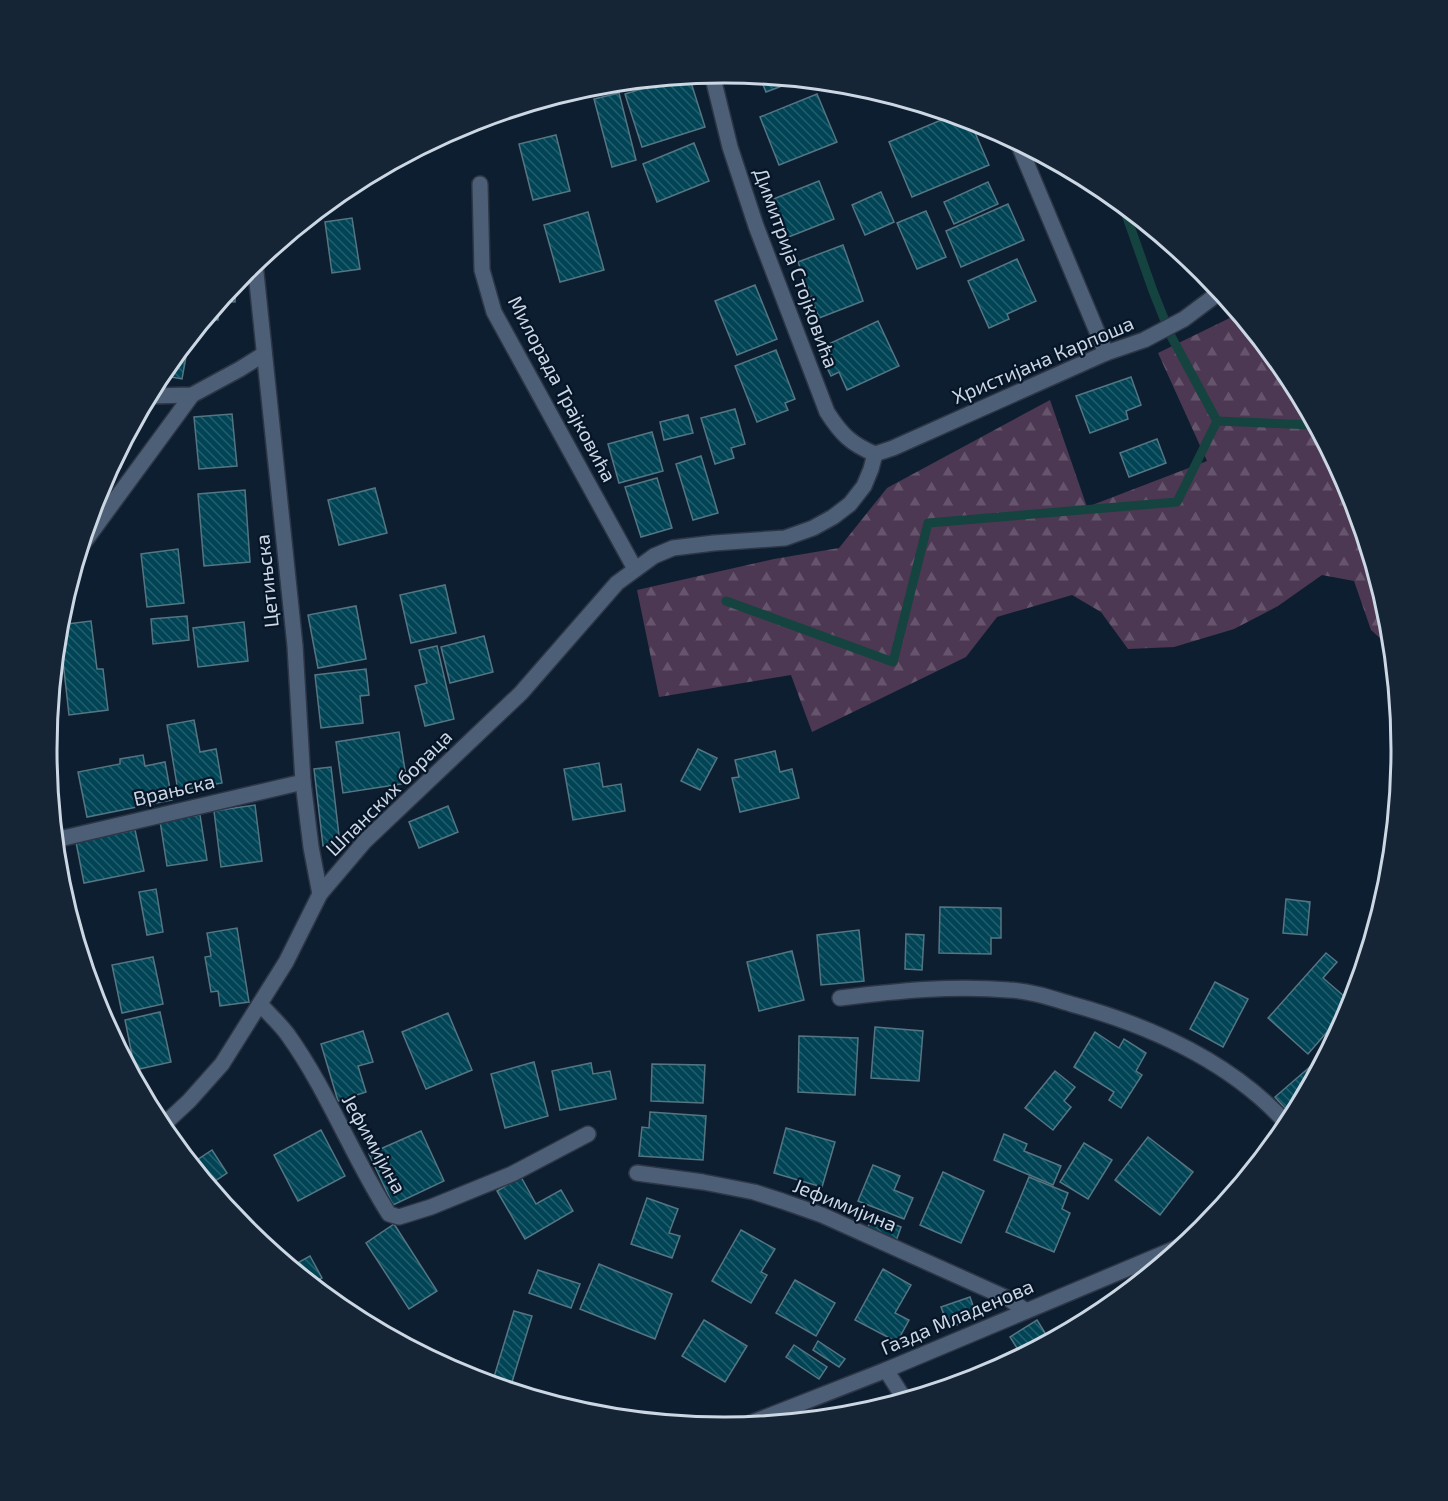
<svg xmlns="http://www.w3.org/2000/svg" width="1448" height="1501" viewBox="0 0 1448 1501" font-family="'Exo 2',sans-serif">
<defs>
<pattern id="forest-firs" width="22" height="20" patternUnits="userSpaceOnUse" patternTransform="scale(1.5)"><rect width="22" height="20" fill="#4c3852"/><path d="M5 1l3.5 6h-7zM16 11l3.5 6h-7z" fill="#65546b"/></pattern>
<pattern id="building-back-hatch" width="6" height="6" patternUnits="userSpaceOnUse" patternTransform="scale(1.5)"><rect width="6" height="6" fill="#045"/><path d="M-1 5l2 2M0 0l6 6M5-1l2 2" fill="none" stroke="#245e6d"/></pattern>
</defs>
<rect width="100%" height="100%" fill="#0e1e31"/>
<!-- forest -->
<path fill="url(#forest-firs)" d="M1238,314l50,60 62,118 39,127 2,29 -20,-18 -17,-49 -32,-6 -44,31 -44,23 -60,18 -46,2 -27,-37 -29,-17 -75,22 -31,40 -154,75 -21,-57 -132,22 -22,-107 137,-31 65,-11 48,-60 163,-88 37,107 120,-46 -49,-108z"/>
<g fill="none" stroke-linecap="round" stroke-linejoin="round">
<!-- stream -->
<g stroke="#15433f" stroke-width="9">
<path d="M1123,206l30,85 18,45 46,85"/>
<path d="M726,601l167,61 35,-139 249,-21 40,-81 97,4"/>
</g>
</g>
<!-- building -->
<g fill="url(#building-back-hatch)" stroke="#547682" stroke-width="1.5">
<path d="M689,76l16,51 -63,20 -17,-53 52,-16z"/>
<path d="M760,77l38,3 -32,12z"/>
<path d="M619,93l17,67 -24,7 -18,-68z"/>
<path d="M817,94l20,48 -58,23 -19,-48z"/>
<path d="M953,115l17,6 19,44 -77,32 -23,-55z"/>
<path d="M556,135l14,56 -37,9 -14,-56z"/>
<path d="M694,143l15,38 -52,21 -14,-38z"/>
<path d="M819,181l15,38 -48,19 -15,-38z"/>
<path d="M988,182l10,22 -44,20 -10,-22z"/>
<path d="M881,192l13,30 -29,13 -13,-30z"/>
<path d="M1008,204l16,36 -63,27 -15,-36z"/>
<path d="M926,211l20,46 -29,12 -20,-46z"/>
<path d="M588,212l16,58 -44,12 -16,-57z"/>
<path d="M352,218l8,51 -28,4 -7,-51z"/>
<path d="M843,245l20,56 -44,17 -21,-56z"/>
<path d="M1017,259l19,42 -29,13 2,5 -20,9 -21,-47z"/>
<path d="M236,283l-1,19 -14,-1z"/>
<path d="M755,285l22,54 -40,16 -22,-54z"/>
<path d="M219,304l-1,16 -12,-1z"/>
<path d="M878,321l21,45 -52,24 -8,-18 -8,4 -13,-27z"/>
<path d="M189,340l-7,39 -22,-4 1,-1z"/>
<path d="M776,350l19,49 -10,4 3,7 -31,12 -22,-56z"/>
<path d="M1131,377l10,28 -15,6 2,8 -38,14 -14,-37z"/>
<path d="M735,409l10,35 -14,4 3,10 -19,6 -14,-46z"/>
<path d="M232,414l5,52 -38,3 -5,-52z"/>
<path d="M688,415l5,18 -29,7 -4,-18z"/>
<path d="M652,432l11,39 -44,12 -11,-39z"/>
<path d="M1157,439l9,24 -37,14 -9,-24z"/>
<path d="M121,449v18l-10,1z"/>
<path d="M701,456l17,57 -25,7 -17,-56z"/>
<path d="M657,478l15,50 -31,9 -16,-50z"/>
<path d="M375,488l12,45 -48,12 -11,-45z"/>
<path d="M245,490l5,72 -46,4 -6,-72z"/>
<path d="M178,549l6,54 -37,4 -6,-53z"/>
<path d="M445,585l11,48 -45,10 -11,-48z"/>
<path d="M356,606l10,53 -48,9 -10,-53z"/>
<path d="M187,616l2,24 -36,4 -2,-25z"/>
<path d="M91,621l6,48h6l5,41 -39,5 -10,-90z"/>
<path d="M244,622l4,39 -50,6 -5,-39z"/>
<path d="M484,636l9,36 -43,11 -9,-36z"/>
<path d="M437,646l17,73 -29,7 -10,-40 12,-3 -8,-33z"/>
<path d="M366,669l3,26 -9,1 3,27 -42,5 -6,-53z"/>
<path d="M194,720l6,32 16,-3 6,34 -44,8 -11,-66z"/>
<path d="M399,732l8,51 -64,10 -7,-51z"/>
<path d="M698,749l19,9 -17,32 -19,-9z"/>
<path d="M775,751l5,21 12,-3 7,29 -59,14 -8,-34 7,-1 -4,-17z"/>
<path d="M143,755l2,11 20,-4 7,38 -85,17 -9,-45 42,-8v-5z"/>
<path d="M599,763l4,24 18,-3 4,27 -52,9 -9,-51z"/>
<path d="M331,767l9,77 -17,2 -9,-77z"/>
<path d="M255,805l7,56 -41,6 -7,-56z"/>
<path d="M448,806l10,26 -39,16 -10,-26z"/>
<path d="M200,815l7,45 -40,6 -7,-45z"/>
<path d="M135,830l9,41 -60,12 -8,-41z"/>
<path d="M156,889l7,43 -16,3 -8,-43z"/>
<path d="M1286,899l24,3 -3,33 -24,-2z"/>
<path d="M940,907l61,1v30h-10v16l-52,-1z"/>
<path d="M237,928l12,74 -29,4 -2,-15 -7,1 -6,-35 6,-1 -4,-23z"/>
<path d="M859,930l5,51 -43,4 -4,-50z"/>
<path d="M906,934l18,1 -2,35 -17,-1z"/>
<path d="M792,951l12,49 -45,11 -12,-49z"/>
<path d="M1326,953l11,9 -14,16 29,25 -44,51 -40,-36z"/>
<path d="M153,957l10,47 -41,9 -10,-48z"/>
<path d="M1215,982l33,17 -25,48 -33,-18z"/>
<path d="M160,1012l11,50 -36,8 -10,-50z"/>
<path d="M448,1013l24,57 -46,19 -24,-57z"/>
<path d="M875,1027l48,4 -4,50 -48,-3z"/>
<path d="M363,1031l10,31 -15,4 8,26 -28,9 -17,-57z"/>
<path d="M1095,1032l24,16 5,-9 22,14 -10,18 6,4 -21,33 -12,-8 5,-8 -40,-25z"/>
<path d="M799,1036l59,2 -3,57 -57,-3z"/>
<path d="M1326,1053l-30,59 -5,3 -16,-18z"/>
<path d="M534,1062l14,54 -43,12 -14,-54z"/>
<path d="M591,1063l2,11 17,-3 6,28 -56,11 -8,-39z"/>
<path d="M652,1064l53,1 -2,38 -52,-2z"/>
<path d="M1055,1071l20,16 -11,14 7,6 -18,23 -28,-22z"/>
<path d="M650,1112l56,4 -3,44 -64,-4 3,-29 7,1z"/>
<path d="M786,1128l49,14 -13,45 -48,-14z"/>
<path d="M321,1130l24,46 -47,25 -24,-46z"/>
<path d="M421,1131l23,50 -51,24 -24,-51z"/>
<path d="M1004,1134l23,10 -3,7 37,15 -8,19 -59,-25z"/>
<path d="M1148,1137l45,35 -33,43 -45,-35z"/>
<path d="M1084,1143l28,17 -24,39 -28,-17z"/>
<path d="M212,1150l15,23 -18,12 -18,-21z"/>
<path d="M873,1165l27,11 -6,14 19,8 -9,21 -46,-18z"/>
<path d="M943,1172l41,19 -23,52 -41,-18z"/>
<path d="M521,1177l15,27 25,-14 12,21 -48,28 -28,-48z"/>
<path d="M1029,1177l39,16 -6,16 8,4 -16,39 -48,-20z"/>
<path d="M647,1198l31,11 -9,24 11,3 -8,22 -41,-14z"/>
<path d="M872,1216l29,11 -5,14 -29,-11z"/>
<path d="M394,1224l43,67 -28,18 -43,-66z"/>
<path d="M741,1230l34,19 -14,23 6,3 -16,28 -39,-22z"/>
<path d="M310,1256l12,22 -11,6 -21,-17z"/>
<path d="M599,1264l73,30 -17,45 -75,-30z"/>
<path d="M883,1269l28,16 -16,28 14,7 -12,22 -42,-22z"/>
<path d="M538,1270l42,14 -9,24 -42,-15z"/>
<path d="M795,1280l40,23 -19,33 -40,-23z"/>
<path d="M970,1297l7,20 -28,11 -8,-21z"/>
<path d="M514,1311l18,5 -20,66 -18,-5z"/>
<path d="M704,1320l43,26 -22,36 -43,-26z"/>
<path d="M1037,1320l13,21 -28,15 -12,-19z"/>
<path d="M818,1341l27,18 -6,8 -26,-17z"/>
<path d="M794,1345l33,22 -8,12 -33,-22z"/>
</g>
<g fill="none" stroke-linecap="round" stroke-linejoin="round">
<defs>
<g id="street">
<path d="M712,74l18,73 26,79 71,186c14,22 24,32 48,42"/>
<path d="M1018,143l88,210"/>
<path d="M480,184l2,86 12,42 141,257"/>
<path d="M255,263l40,383 8,136 8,65 9,47"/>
<path d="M149,396l43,-1 48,-26 24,-15"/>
<path d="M875,454l18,-6 213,-95 38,-13 40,-21 36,-27"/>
<path d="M82,545l110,-150"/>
<path d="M55,840l248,-58"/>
<path d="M840,998c56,-7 113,-13 169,-8 21,1 42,8 62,14 80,22 161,58 217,121"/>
<path d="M260,1004c9,10 20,20 28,31 40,56 64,121 101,179l10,3 32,-10 81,-33 76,-40"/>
<path d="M161,1127l28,-26 33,-37 64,-102 34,-68 45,-53 156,-148 96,-110 37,-27 19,-8 41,-5 71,-5 28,-10 20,-11 17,-13 14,-18 7,-17 4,-15"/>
<path d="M637,1173l66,9 51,10 28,9 40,14 187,84 17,12"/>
<path d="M886,1370l19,30"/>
<path d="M743,1426l143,-56 300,-126"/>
</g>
</defs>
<!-- street casing -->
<use href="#street" stroke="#2d3646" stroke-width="18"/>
<!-- street -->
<use href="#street" stroke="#4d5f76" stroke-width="15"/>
</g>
<g text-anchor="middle" stroke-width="4.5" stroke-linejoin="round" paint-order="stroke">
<!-- street labels -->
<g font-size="20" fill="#ccd7e4" stroke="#061527">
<text transform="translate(796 268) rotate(70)" y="7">Димитрија Стојковића</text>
<text transform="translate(1043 360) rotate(-23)" y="7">Христијана Карпоша</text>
<text transform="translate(562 389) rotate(62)" y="7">Милорада Трајковића</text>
<text transform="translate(267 581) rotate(-96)" y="7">Цетињска</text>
<text transform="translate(174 790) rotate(-13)" y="7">Врањска</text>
<text transform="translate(389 793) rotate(-45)" y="7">Шпанских бораца</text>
<text transform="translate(374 1144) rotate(61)" y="7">Јефимијина</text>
<text transform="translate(845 1205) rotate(22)" y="7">Јефимијина</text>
<text transform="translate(957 1317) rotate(-23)" y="7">Газда Младенова</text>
</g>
</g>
<!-- crop -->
<path d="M0 0H1448V1501H0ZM57 750a667 667 0 1 1 1334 0a667 667 0 1 1-1334 0Z" fill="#162536" fill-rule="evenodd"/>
<path fill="none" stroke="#ccd7e4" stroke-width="3" d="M57 750a667 667 0 1 1 1334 0a667 667 0 1 1-1334 0Z"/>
</svg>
